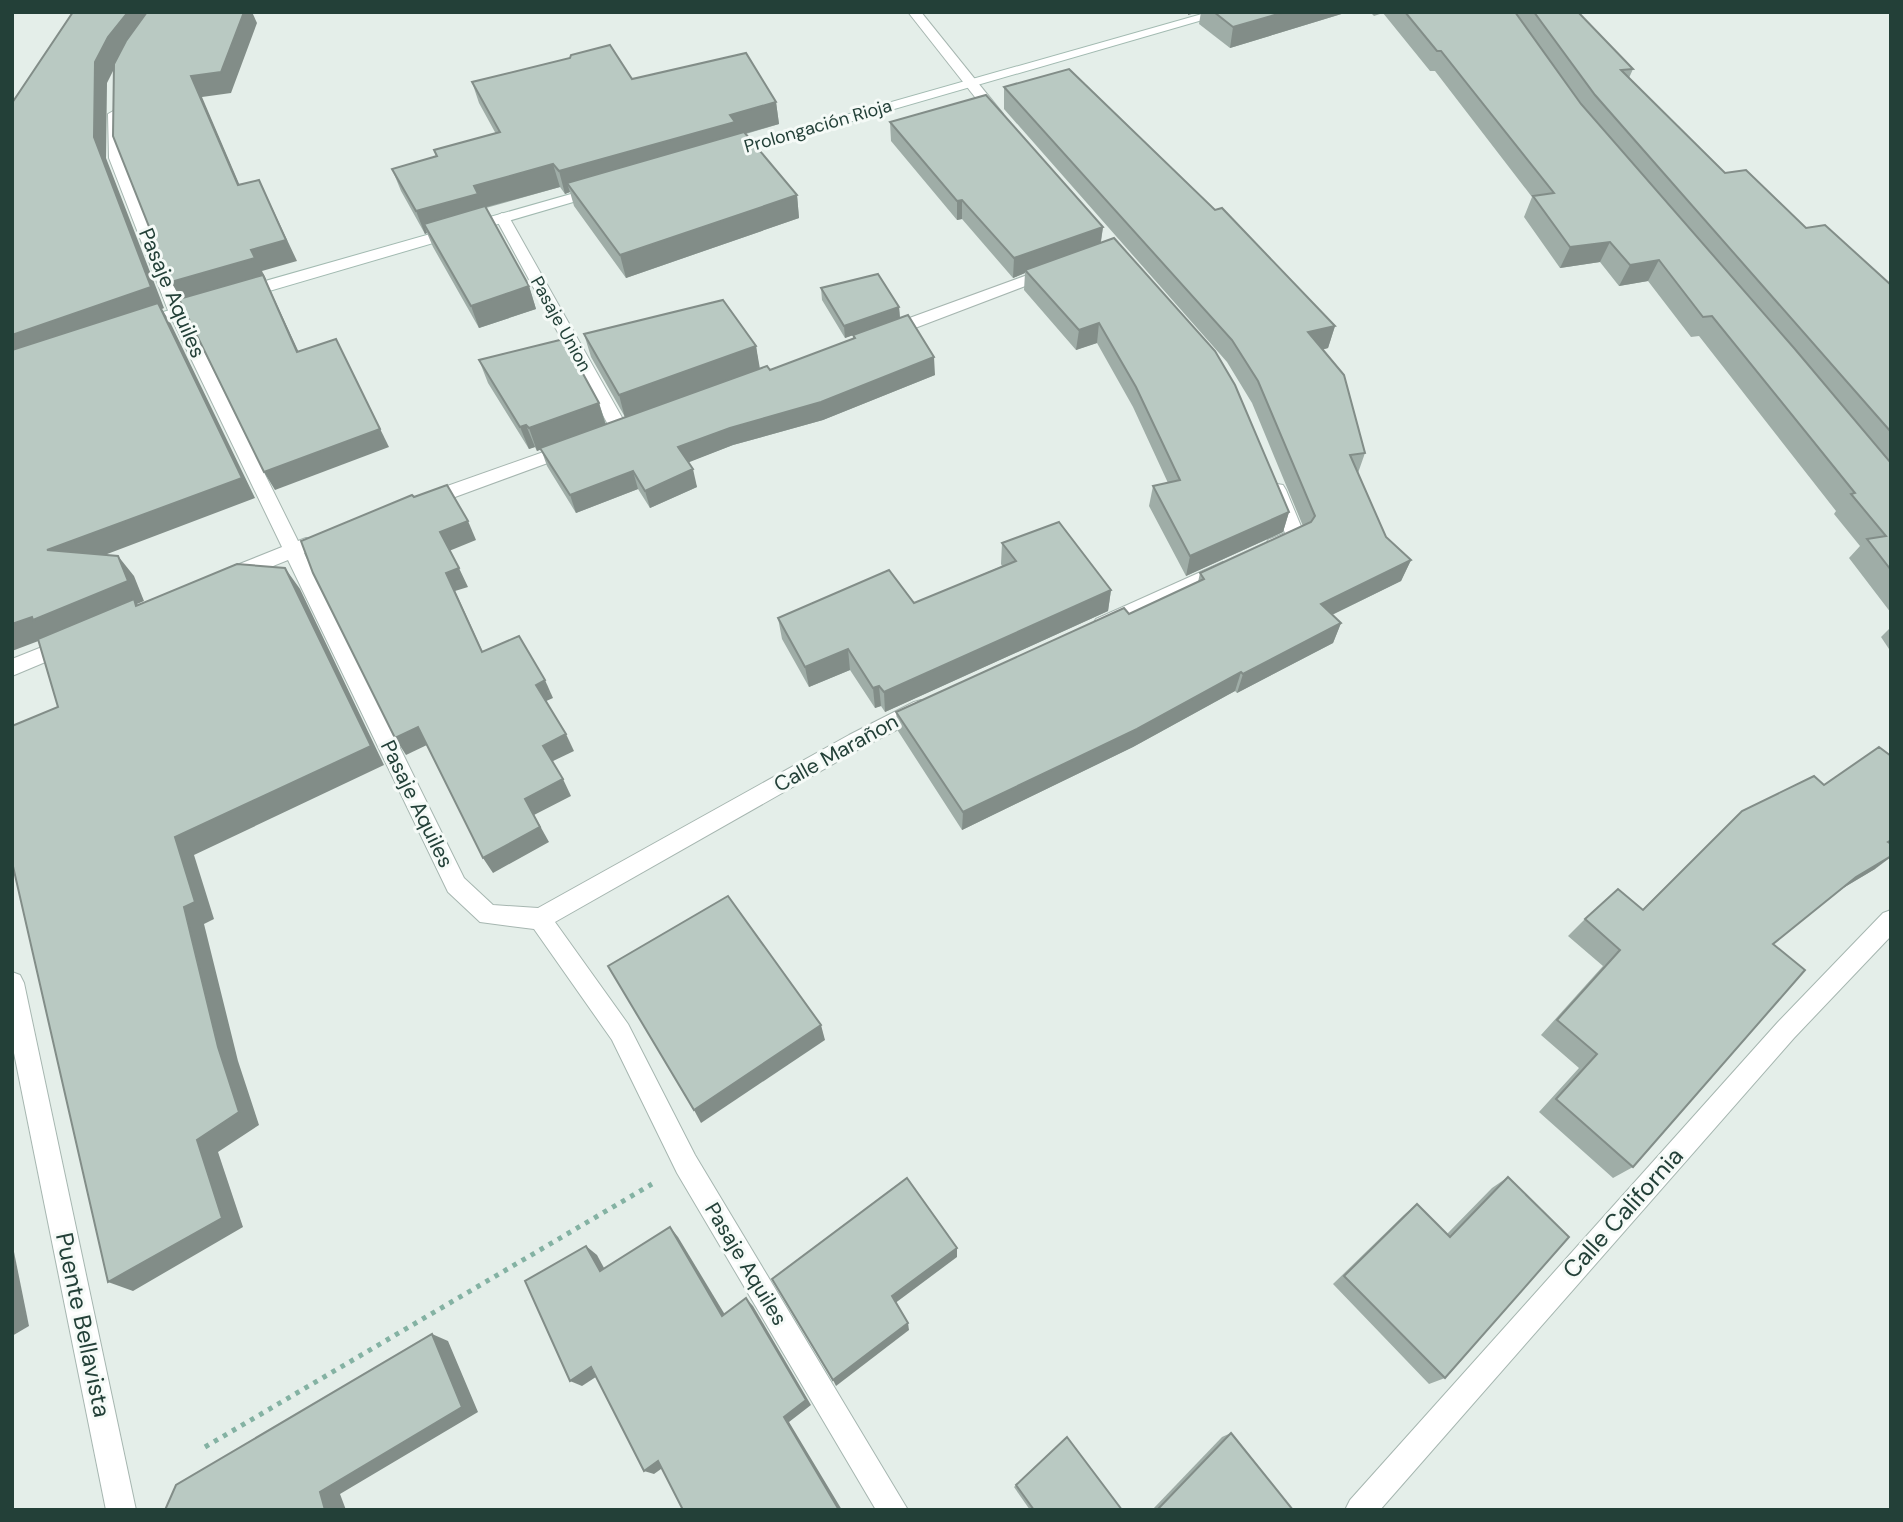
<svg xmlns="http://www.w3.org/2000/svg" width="1903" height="1522" viewBox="0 0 1903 1522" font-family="'DM Sans',sans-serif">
<rect width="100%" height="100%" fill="#e4eee9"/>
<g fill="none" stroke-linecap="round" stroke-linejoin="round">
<defs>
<g id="street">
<path d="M908,12h13l82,102v6h-10z"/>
<path d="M115,110l7,4 1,44 62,155 113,228 8,-3 7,2 2,5 -2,5 -9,3 160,325 29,27 45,3 311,-173 65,-33 7,-2 7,2 3,6 -3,6 -65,33 -308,175 73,102 67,131 213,355h-32l-199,-337 -65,-133 -78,-111 -54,-7 -32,-30 -160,-332 -52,21h-14l-2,-5 2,-5 60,-24 -113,-234 -60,-155 -1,-44z"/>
<path d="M502,213l7,4 120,213 -3,4 -6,2 -9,-6 -116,-213z"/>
<path d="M1052,266l8,5 -3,3 -163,62h-12l-2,-4 2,-4z"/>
<path d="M569,443l6,2 3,4 -3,4 -150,55 -6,-2 -3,-5 3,-5z"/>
<path d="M1277,484l6,1 3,5 19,46c-6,10 -26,17 -37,14l-2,-5 2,-5 17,-7 -17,-43 3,-5z"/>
<path d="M1223,562l7,2 2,5 -2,5 -120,55 -7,3 -7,-3 -3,-5 3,-5z"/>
<path d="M67,637l7,3 3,5 -3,5 -62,26v-17z"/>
<path d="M1891,910v26l-97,102 -414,472h-35l5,-10 428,-478 105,-109z"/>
<path d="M12,972l8,3 4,8 112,527h-30l-94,-467z"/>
</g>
<g id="secondary">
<path d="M1209,12h21l-498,144 -5,1 -7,-4 2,-3z"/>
<path d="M599,186l7,4 -2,3 -355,104 -6,1 -8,-5 2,-4z"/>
<path d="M212,297l8,5 -2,4 -78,24 -8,-5 2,-4z"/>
</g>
</defs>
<!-- street casing -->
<use href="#street" stroke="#a6b6b0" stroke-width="2"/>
<!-- secondary casing -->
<use href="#secondary" stroke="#a2bab1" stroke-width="2"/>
<!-- path -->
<path stroke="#84b2a3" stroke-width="5" stroke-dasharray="4.5 6" stroke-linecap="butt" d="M205,1447l447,-263"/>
<!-- street -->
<use href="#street" fill="#fff" fill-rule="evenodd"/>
<!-- secondary -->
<use href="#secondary" fill="#fff" fill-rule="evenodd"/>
</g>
<!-- wall -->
<g fill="#9fada7">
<path d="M1201,12h147l-118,36 -31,-24z"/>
<path d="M1370,12h208l55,57 -4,9 96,95 166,112v328l-42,-55 11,-12 -26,-32 2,-3 -137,-175 -8,1 -43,-56 -29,5 -19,-24 -40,6 -36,-51 8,-20 -97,-126h-5l-47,-58 -9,3z"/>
<path d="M632,79l144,23 3,22 -33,10 51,61 2,23 -173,60 -52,-72 -4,-14 -5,2 -5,-7 -74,21 43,78 7,23 -57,19 -46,-81 -6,-14 -2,1 -24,-43 -9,-22 44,-12 -2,-7 62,-16 -17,-31 -7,-21z"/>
<path d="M1004,87l331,239 -7,22 -6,2 43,103 -7,20 28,64 25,23 -10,21 -69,34 9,8 -8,20 -96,50 -2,-2 -102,56 -171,83 -64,-99 -2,-19 233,-98 69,-32 2,-9 103,-47 -51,-123 -25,-41 -223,-253z"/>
<path d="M890,122l213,105 -2,15 188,270 -6,20 -97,44 -37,-70 4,-20 15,-3 -35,-76 -36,-64 -21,7 -52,-60 1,-17 -12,5 -51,-59 -5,1 -66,-79z"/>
<path d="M821,288l78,19 1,11 35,57 -112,45 -90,25 -45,17 9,25 -47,21 -12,-19 -62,24 -29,-47 -6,-17 -4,2 -2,-4 -6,2 -41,-66 -9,-23 120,43 7,21 19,-7 -34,-60 -7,-23 172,12 3,23 11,1 83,-31v-4l-8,3 -23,-38z"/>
<path d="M1002,543l109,47 -3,21 -223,101 -4,-6 -6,2 -25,-38 -41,17 -27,-48 -4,-21 136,-15 88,-37 -1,-2z"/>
<path d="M1891,627v25l-10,-15z"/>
<path d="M1742,811l146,31 -13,27 -37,22 -65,53 -140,223 -20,11 -74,-66 40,-44 -38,-33 62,-69 -35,-30 17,-17 57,-9z"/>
<path d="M1508,1177l-63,201 -16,6 -96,-100 71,-69 13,-11 30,30 45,-46z"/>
<path d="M1231,1433l62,77h-141l70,-73z"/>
<path d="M1067,1437l55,73h-92l-16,-23z"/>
</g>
<!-- shaded-wall -->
<g fill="#828d88">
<path d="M128,12h28l-36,45 -13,26 -1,75 58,150 -2,1 9,15 84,174 -190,72 -18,-20 -35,-189v-26l82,-198 1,-75 13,-25z"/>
<path d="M244,12h8l5,11 -26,70 -29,4 47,110 -11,-22 -47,-109z"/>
<path d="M1188,12h11l-11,3z"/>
<path d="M1285,12h63l-118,36 3,-21z"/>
<path d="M776,102l3,22 -212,59 3,9 -5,2 -6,-23 171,-56z"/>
<path d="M553,164l7,23 -136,37 3,9 -2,1 -9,-23 58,-25z"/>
<path d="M259,180l38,81 -35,10 4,8h-1l7,15 35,76 -123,-67 -13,-21 80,-32z"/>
<path d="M797,195l2,23 -173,60 -6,-23z"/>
<path d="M962,200v19l-5,1v-19z"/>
<path d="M1103,227l-3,19 -75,24v3l-12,5 1,-20z"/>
<path d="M1610,242l-10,20 -40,6 10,-21z"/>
<path d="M1659,260l-11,21 -29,5 11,-21z"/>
<path d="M529,286l7,23 -57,19 -8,-22z"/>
<path d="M899,307l1,12 -55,19 -1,-12z"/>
<path d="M1099,323l-2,20 -21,7 3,-20z"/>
<path d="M1335,326l-7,22 -27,7 7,-23z"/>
<path d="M336,339l53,108 -114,43 -11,-18z"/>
<path d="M756,346l4,23 -135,49 -6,-23z"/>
<path d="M934,357l1,18 -112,45 -90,25 -51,20 -4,-18 52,-19z"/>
<path d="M599,403l7,23 -69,25 -8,-23z"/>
<path d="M526,425l9,22 -6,2 -9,-22z"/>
<path d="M693,469l4,18 -47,21 -5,-17z"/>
<path d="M633,471l5,18 -62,24 -6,-18z"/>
<path d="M1289,512l-6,20 -97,44 4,-20z"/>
<path d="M468,521l8,19 -27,11 -9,-19z"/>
<path d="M118,556l16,20 10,25 -7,3 14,16 -102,17 -37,14v-27z"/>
<path d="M1411,560l-10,21 -88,43 8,-20z"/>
<path d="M285,568l15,21 84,176 -190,90 20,64 -10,5 34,137 21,64 -41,27 25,75 -110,64 -25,-9 89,-142 21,-93 -34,-140 -9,-70z"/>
<path d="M459,568l9,19 -13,4 36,79 -45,-97z"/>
<path d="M1111,590l-3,21 -223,101 -1,-20z"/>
<path d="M1341,623l-8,20 -96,50 6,-19z"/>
<path d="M848,649l2,21 -41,17 -4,-20z"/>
<path d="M1241,672l-6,19 -102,56 -171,83 1,-18z"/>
<path d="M545,680l8,18 -9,4 -8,-17z"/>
<path d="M879,686l2,20 -6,2 -2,-20z"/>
<path d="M418,727l11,17 -23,11 -11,-17z"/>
<path d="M566,734l8,17 -23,11 -8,-16z"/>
<path d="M563,779l8,17 -37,19 15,27 -56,31 -10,-15 42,-59z"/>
<path d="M1891,856v1l-16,12 -42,25 23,-17z"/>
<path d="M821,1025l4,15 -124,83 -7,-13z"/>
<path d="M670,1227l8,10 52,86 -8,-7z"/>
<path d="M12,1242l17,84 -17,10z"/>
<path d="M586,1246l11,9 13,24 -10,-8z"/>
<path d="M957,1248v9l-63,47 -2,-8z"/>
<path d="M746,1298l7,8 58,99 -22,17 53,88h-3l-55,-93z"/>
<path d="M908,1323l1,7 -73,56 -3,-6z"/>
<path d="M432,1334l16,7 30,71 -138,82 6,16h-21l-5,-18z"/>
<path d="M591,1367l11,6 -20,13 -12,-5z"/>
<path d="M658,1461l10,3 -14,10 -10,-3z"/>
</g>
<!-- building -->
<g fill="#b9c9c2" stroke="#828d88" stroke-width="2">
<path d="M73,12h55l-20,25 -13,25 -1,75 57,150 -139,48v-232z"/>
<path d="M147,12h97l-23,60 -30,4 47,109 21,-5 27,60 -35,10 4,8 -84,24 -58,-146 1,-72 12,-23z"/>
<path d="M1214,12h71l-52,15z"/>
<path d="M1405,12h110l66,92 213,244 97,115v107l-24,-31 19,-3 -35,-42 4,-1 -143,-177 -9,1 -44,-57 -29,5 -20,-23 -40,5 -37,-51 21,-3 -113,-142h-4z"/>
<path d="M1534,12h44l55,57 -12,1 104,103 21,-3 60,58 19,-3 66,60v147l-296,-337z"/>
<path d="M610,45l22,34 114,-26 30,49 -46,13 5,7 -176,49 -6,-7 -79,22 4,8 -62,17 -24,-42 45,-13 -3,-6 66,-18 -28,-50 98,-24 1,-3z"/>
<path d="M1069,69l146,141 7,-2 113,118 -27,6 36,43 21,78 -15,2 36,82 25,23 -90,44 20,19 -98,51 -2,-2 -104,57 -174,83 -67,-100 228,-104 5,6 75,-35 -4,-6 111,-51 4,-6 -57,-135 -26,-41 -228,-253z"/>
<path d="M986,95l117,132 -89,31 -52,-58 -5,1 -67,-79z"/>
<path d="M744,132l53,63 -177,60 -53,-72z"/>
<path d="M485,206l44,80 -58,20 -47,-82z"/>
<path d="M1114,238l101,113 20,34 54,127 -99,44 -37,-70 27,-6 -44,-93 -37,-64 -20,7 -54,-60z"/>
<path d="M878,274l21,33 -55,19 -23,-38z"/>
<path d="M263,275l34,77 39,-13 44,90 -116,43 -85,-173z"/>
<path d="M723,300l33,46 -137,49 -35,-61z"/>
<path d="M158,303l84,175 -195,72 71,6 10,25 -95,39 -1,-3 -20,7v-274z"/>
<path d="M908,315l26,42 -113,45 -91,26 -52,19 15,22 -48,22 -12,-20 -63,24 -30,-47 227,-82 3,4 85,-32 -2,-3z"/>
<path d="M564,339l35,64 -70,25 -3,-3 -6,2 -41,-67z"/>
<path d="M447,485l21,36 -28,11 19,36 -13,5 36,79 37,-16 26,44 -9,5 30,49 -23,12 20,33 -38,20 15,28 -57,31 -65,-131 -23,11 -82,-165 -12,-32 111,-46 2,2z"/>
<path d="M1059,522l52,68 -227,102 -5,-6 -6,2 -25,-39 -43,18 -27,-49 111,-48 25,33 102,-42 -14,-18z"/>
<path d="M237,564l48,4 86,178 -196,91 20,65 -11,5 34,140 21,65 -42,28 25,78 -114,64 -96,-420v-136l46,-19 -20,-68 96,-40 2,7z"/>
<path d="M1879,747l12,9v84l-3,2 3,2v12l-35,21 -83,67 32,26 -172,197 -77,-68 41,-45 -40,-34 63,-70 -35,-31 33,-30 25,21 99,-99 72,-35 10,9z"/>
<path d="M728,896l93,129 -127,85 -86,-144z"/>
<path d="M1508,1177l61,60 -124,141 -101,-102 73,-72 33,33z"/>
<path d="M907,1178l50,70 -65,48 16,27 -75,57 -61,-101z"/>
<path d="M670,1227l52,89 24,-18 60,102 -22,17 55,93h-156l-25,-49 -14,10 -53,-104 -21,14 -45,-100 61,-35 14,25z"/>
<path d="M432,1334l30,73 -142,85 5,18h-160l11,-25z"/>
<path d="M1231,1433l62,77h-136z"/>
<path d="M1067,1437l55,73h-88l-18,-25z"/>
</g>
<g text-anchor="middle" stroke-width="6" stroke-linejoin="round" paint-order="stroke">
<!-- far-street labels -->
<g font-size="18" fill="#234038" stroke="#f5faf7">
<text transform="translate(818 126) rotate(-16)" y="6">Prolongación Rioja</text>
<text transform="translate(561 324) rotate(61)" y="6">Pasaje Union</text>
</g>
<!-- street labels -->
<g font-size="21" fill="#234038" stroke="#f5faf7">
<text transform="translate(172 293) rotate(67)" y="7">Pasaje Aquiles</text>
<text transform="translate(836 753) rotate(-29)" y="7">Calle Marañon</text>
<text transform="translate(417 804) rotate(64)" y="7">Pasaje Aquiles</text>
<text transform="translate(746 1264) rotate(59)" y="7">Pasaje Aquiles</text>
</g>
<!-- near-street labels -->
<g font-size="24" fill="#234038" stroke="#f5faf7">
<text transform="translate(1623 1213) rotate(-48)" y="8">Calle California</text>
<text transform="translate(83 1325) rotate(78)" y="8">Puente Bellavista</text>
</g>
</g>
<!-- border -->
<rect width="1903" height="1522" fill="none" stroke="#234038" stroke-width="28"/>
</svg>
